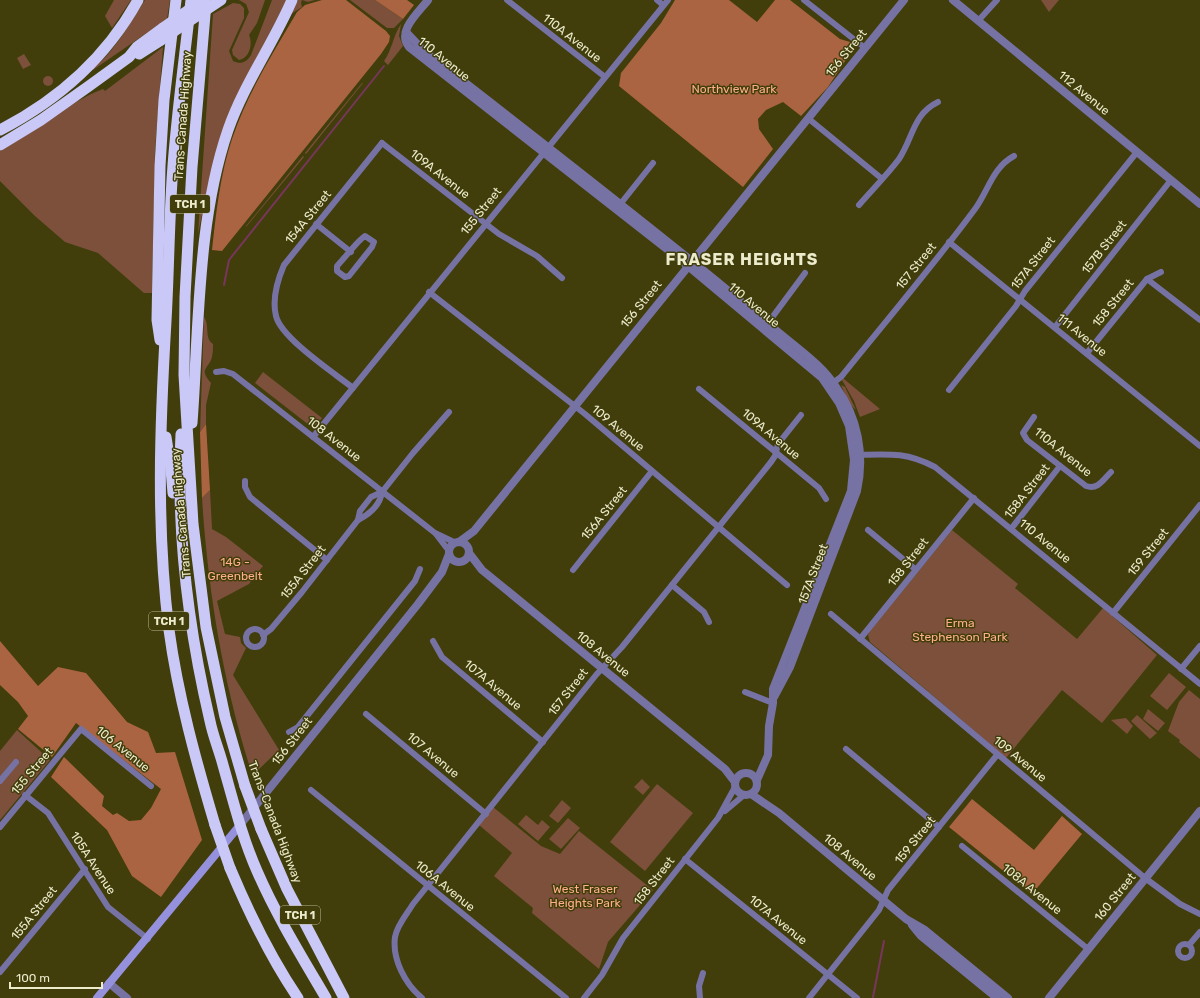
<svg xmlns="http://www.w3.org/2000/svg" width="1200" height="998" viewBox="0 0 1200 998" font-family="Rubik,sans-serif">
<rect width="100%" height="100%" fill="#413e0c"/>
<!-- green -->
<g fill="#7c503a">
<path d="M114,0h17l-19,28 -7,-12z"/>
<path d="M145,0h25l-3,19 -74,51 -1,-2c19,-10 41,-50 53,-68z"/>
<path d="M239,0h26l-8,23 -8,12c4,8 1,23 -10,25l-6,-5 -1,-5 17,-38 -3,-8z"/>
<path d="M272,0h15l-35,66 -43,115 -11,53 15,-220 20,-11 7,1 4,4v10l-15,33 4,10c8,4 14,1 18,-6z"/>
<path d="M298,0h17l-7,2 -6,-2 -1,3 1,4 -11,7z"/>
<path d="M350,0h25l28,19 -9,9h-7z"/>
<path d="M1041,0h18l-10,12z"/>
<path d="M401,24l-2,12 4,10 -15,19 -4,-4c8,-11 9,-25 17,-37z"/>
<path d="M163,47l-8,103 -3,143h-8l-46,-40 -33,-11 -30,-26 -35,-35v-30c34,-20 67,-48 103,-62l2,2z"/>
<path d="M24,54l7,11 -8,4 -6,-11z"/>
<circle cx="48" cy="81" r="5"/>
<path d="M362,83h1l-57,71 -1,-1z"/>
<path d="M303,156l1,1 -58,70v-1z"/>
<path d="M204,317c6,8 0,21 9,27 0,4 0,9 -1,13 -3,12 -14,11 -1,26l-5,22v19l-6,8z"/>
<path d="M263,372l59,46 -6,7h-7l-54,-42z"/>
<path d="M844,379l36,30 -20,8 -6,-16 -12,-21z"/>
<path d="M841,385l4,2 11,23 -7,-7z"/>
<path d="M210,490l2,39 14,8 37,29 -14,18 -32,17 8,33 15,3 1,6 5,5 -13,27 46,75 -23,22 -5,-1c-28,-89 -43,-179 -49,-273z"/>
<path d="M952,530l66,54 -3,4 62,51 26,-31 54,47 -55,68 -40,-33 -56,68 -136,-116 -2,-7 2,-4z"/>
<path d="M1169,673l17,14 -19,23 -17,-14z"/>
<path d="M1189,690l11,9v60l-21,-17 1,-2 -12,-9 11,-29z"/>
<path d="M1148,709l17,14 -7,8 -15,-12z"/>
<path d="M1137,715l20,18 -7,6 -19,-18z"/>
<path d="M1126,718l7,8 -6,8 -16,-14z"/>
<path d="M17,730l33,30 -50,60v-69z"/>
<path d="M642,779l8,8 -7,8 -9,-8z"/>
<path d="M657,784l36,29 -48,58 -35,-29z"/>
<path d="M562,800l9,8 -13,15 -9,-7z"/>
<path d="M493,807l48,39 19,8 19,-23 74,59 -45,52 -9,27 -67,-56 1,-5 -39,-32 18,-23 -33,-28z"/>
<path d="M526,815l12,10 4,-5 8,7 -12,14 -20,-17z"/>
<path d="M568,818l12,10 -19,21 -12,-10z"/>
</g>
<!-- forest -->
<g fill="#ab6441">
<path d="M322,0h24l40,31 4,5 -1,6 -8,12 -159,197 -10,-1c4,-37 8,-75 20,-111 15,-45 41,-86 65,-127l8,-7z"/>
<path d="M375,0h32l7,5 -11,14z"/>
<path d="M675,0h54l28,22 18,-22h15l50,39 10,3 3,7 -25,38 -27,29 -18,-14 -17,8 -8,9 1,10 14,20 -30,38 -124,-101 2,-13 40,-50z"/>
<path d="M206,424l4,66 -8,8 -2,-66z"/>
<path d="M0,641l38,45 20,-19 28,6 41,49 21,10 8,21 19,-1 27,88 -41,57 -29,-21 -25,-46 -56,-53 13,-20 40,39 -2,10 11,9 4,-2 12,8 12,-1 10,-12 10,-19 -85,-66 -24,34 -34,-28 10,-13 -10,-14 -18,-17z"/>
<path d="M972,799l62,51 28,-34 20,18 -50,60 -83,-67z"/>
</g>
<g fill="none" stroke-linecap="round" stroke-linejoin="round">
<!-- stream -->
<g stroke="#78365c" stroke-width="2">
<path d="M224,285l5,-25 155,-194"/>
<path d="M873,997l11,-56"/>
</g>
<!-- minor -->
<g stroke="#7673a4" stroke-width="6">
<path d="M507,0l98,77"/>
<path d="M657,0l6,5"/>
<path d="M804,0l61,48"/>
<path d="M978,21l19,-21"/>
<path d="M809,119l72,59"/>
<path d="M382,143l117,91 38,22 25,22"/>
<path d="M859,205c13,-15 28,-30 40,-46 14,-21 14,-45 39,-57"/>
<path d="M618,207l35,-44"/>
<path d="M316,224l35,28"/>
<path d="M365,236l9,6 -2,5 -23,29 -4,1 -8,-6v-5c6,-6 23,-28 28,-30z"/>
<path d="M949,242l251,204"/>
<path d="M1147,279l53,41"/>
<path d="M429,292l156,122 202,171"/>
<path d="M768,323l37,-50"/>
<path d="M1055,327l116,-147"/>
<path d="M1087,353l60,-74 14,-7"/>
<path d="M216,372l8,-1 9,3 202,159 21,10"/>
<path d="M830,385l11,-8c45,-56 91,-110 134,-168 13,-18 18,-42 39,-53"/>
<path d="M353,388c-19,-15 -72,-50 -77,-72 -4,-16 2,-37 8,-51l98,-122"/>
<path d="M699,389l120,99 7,11"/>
<path d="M949,390l67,-84 9,-15 112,-139"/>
<path d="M1034,417l-11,16 4,7 59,46c12,4 17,-6 25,-14"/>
<path d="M313,437l355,-437"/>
<path d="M857,455c32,-1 49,-3 78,12l265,217"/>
<path d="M245,481v6l5,10 77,63"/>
<path d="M358,520l2,-9 11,-14 11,-5 31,-39 36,-41"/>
<path d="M1011,529l49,-63"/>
<path d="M868,530l47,39"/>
<path d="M436,534l13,17"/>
<path d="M573,570l79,-99"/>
<path d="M672,585l32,27 5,10"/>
<path d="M1113,613l87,-108"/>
<path d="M831,614l314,264 35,26 20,10"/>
<circle cx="255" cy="638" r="9"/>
<path d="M263,635l8,-6 31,-37 56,-72c12,-6 22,-15 24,-28"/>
<path d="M860,639l114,-141"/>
<path d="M433,641l9,16 101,85"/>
<path d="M1181,669l19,-23"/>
<path d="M745,692l28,11"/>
<path d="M366,714l120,100"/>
<path d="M289,732l9,-5 117,-146 5,-12"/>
<path d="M846,749l93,78"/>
<path d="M0,781l16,-19"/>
<path d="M311,790l255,208"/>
<path d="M25,795l23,18 60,94 40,32"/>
<path d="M725,811l19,-16"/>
<path d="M0,827l81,-98 70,57"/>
<path d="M962,846l126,103"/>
<path d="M685,859l172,139"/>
<circle cx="1185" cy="951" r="7"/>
<path d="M1189,945l11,-13"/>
<path d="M0,972l85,-103"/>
<path d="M422,998c-17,-14 -30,-39 -27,-61 2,-12 12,-23 18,-33l183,-229 26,-28 149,-185 4,-6 3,-12 23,-29"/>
<path d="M584,998l18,-23 21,-37 95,-120 17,-31"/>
<path d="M700,998l-1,-12 4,-13"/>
<path d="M809,998l70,-88 9,-20 109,-135"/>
</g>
<!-- tertiary -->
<g stroke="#7673a4" stroke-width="8">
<path d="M428,0c-9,12 -32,31 -19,47l268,210 145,121 17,25 10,23 5,34 -3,31 -78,198v14l-4,23 -1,29 -11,25"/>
<path d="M953,0l247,204"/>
<path d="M406,32l17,18c102,79 203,157 302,238 21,18 42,35 63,52 17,14 36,28 48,47 22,30 29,68 21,104l-67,176 -16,30"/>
<circle cx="459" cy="552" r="10"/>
<path d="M459,542l15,-11 430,-531"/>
<path d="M469,553l13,17 226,185 17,14 10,13"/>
<circle cx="746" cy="784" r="11"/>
<path d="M751,794l28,19 127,106 19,11 83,68"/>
<path d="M240,825l178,-221 24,-32 7,-18"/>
<path d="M912,925l9,11 76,62"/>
<path d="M109,983l18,15"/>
<path d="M1049,998l151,-187"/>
</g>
<!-- secondary -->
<path stroke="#9691dd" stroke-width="8" d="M97,998l143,-173"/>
<!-- motorway -->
<g stroke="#c9c8f7" stroke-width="11">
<path d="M191,0c-6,55 -14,111 -18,166 -4,52 -4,103 -7,155 -6,103 -10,206 3,309 9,66 27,131 46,195"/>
<path d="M206,3l-14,164 -7,130 -1,78 9,149 13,103 19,90 20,69"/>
<path d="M139,54l22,-14"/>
<path d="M0,130c58,-30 106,-72 138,-130"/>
<path d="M0,145l41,-25 48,-34 40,-29 8,-10 26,-19"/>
<path d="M160,340l-3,-20 3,-154 4,-66 12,-100"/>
<path d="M192,423c7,-94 5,-203 36,-293 16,-46 45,-86 64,-130"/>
<path d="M181,434c-5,97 7,193 29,287 3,15 9,29 13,44 10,35 19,72 34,106 19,44 45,86 69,127"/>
<path d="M166,437l5,32 2,24"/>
<path d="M261,829l26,60 57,109"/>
<path d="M230,868c19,45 40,89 68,130"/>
</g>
<!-- motorway-bridge -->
<g stroke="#c9c8f7" stroke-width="11">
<path d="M163,28l40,-28"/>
<path d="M161,40l60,-40"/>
<path d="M245,786l16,43"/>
<path d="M215,825l15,43"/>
</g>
</g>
<g text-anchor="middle" stroke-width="3" stroke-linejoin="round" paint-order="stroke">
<!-- shield labels -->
<g fill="#413e0c" stroke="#b9b792" stroke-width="1">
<rect x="170" y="195" width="40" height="18" rx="3"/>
<rect x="149" y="612" width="40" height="18" rx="3"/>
<rect x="280" y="906" width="40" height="18" rx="3"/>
</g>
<g font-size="11" font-weight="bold" fill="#ecebcb">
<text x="190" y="208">TCH 1</text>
<text x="169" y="625">TCH 1</text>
<text x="300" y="919">TCH 1</text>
</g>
<!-- street labels -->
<g font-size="12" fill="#ecebcb" stroke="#413e0c">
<text transform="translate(572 38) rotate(38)" y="4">110A Avenue</text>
<text transform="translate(846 53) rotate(-51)" y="4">156 Street</text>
<text transform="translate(444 59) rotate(39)" y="4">110 Avenue</text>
<text transform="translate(1084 93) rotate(39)" y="4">112 Avenue</text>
<text transform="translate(183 116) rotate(-86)" y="4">Trans-Canada Highway</text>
<text transform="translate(440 174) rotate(38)" y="4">109A Avenue</text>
<text transform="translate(481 211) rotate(-51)" y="4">155 Street</text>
<text transform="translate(308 217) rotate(-51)" y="4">154A Street</text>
<text transform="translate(1104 247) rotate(-52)" y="4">157B Street</text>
<text transform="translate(1033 263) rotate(-52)" y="4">157A Street</text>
<text transform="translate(916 266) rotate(-51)" y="4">157 Street</text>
<text transform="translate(1113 303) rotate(-51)" y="4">158 Street</text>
<text transform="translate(641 304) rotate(-51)" y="4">156 Street</text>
<text transform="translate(754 305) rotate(40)" y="4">110 Avenue</text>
<text transform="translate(1082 335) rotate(39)" y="4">111 Avenue</text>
<text transform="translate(618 428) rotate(40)" y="4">109 Avenue</text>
<text transform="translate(771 434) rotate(40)" y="4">109A Avenue</text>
<text transform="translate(334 439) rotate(38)" y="4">108 Avenue</text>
<text transform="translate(1063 452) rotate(39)" y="4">110A Avenue</text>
<text transform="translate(1027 491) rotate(-52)" y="4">158A Street</text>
<text transform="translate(181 513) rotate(-95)" y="4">Trans-Canada Highway</text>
<text transform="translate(604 513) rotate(-51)" y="4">156A Street</text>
<text transform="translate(1045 541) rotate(39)" y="4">110 Avenue</text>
<text transform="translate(1148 552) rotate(-51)" y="4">159 Street</text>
<text transform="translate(908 562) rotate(-52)" y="4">158 Street</text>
<text transform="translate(303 572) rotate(-52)" y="4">155A Street</text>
<text transform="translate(813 574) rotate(-69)" y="4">157A Street</text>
<text transform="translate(603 654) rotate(39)" y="4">108 Avenue</text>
<text transform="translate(493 685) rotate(40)" y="4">107A Avenue</text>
<text transform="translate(568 692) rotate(-52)" y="4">157 Street</text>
<text transform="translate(292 741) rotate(-52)" y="4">156 Street</text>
<text transform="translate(123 749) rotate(39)" y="4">106 Avenue</text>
<text transform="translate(433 755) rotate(40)" y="4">107 Avenue</text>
<text transform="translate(1020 759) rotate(39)" y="4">109 Avenue</text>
<text transform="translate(32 771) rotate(-50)" y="4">155 Street</text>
<text transform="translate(275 822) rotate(69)" y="4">Trans-Canada Highway</text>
<text transform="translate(915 840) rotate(-51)" y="4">159 Street</text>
<text transform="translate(850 857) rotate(40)" y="4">108 Avenue</text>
<text transform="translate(93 863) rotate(57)" y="4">105A Avenue</text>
<text transform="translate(654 881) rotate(-52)" y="4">158 Street</text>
<text transform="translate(445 886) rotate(39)" y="4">106A Avenue</text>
<text transform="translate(1032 889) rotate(39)" y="4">108A Avenue</text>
<text transform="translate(1115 897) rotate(-51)" y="4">160 Street</text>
<text transform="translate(34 913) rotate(-51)" y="4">155A Street</text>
<text transform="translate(778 920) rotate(39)" y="4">107A Avenue</text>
</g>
<!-- park labels -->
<g font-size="12" fill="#ffaf89" stroke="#413e0c">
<text x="734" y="93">Northview Park</text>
<text x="235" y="566">14G -<tspan x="235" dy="14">Greenbelt</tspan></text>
<text x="960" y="627">Erma<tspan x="960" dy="14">Stephenson Park</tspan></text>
<text x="585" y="893">West Fraser<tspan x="585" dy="14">Heights Park</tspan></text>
</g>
<!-- district labels -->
<g font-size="16" font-weight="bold" letter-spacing="1" fill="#ecebcb" stroke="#413e0c">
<text x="742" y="265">FRASER HEIGHTS</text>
</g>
</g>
<!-- scale -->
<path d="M10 982v6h92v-6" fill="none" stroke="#ecebcb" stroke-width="2"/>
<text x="16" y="982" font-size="12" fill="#ecebcb" stroke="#413e0c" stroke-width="3" paint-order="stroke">100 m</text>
</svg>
